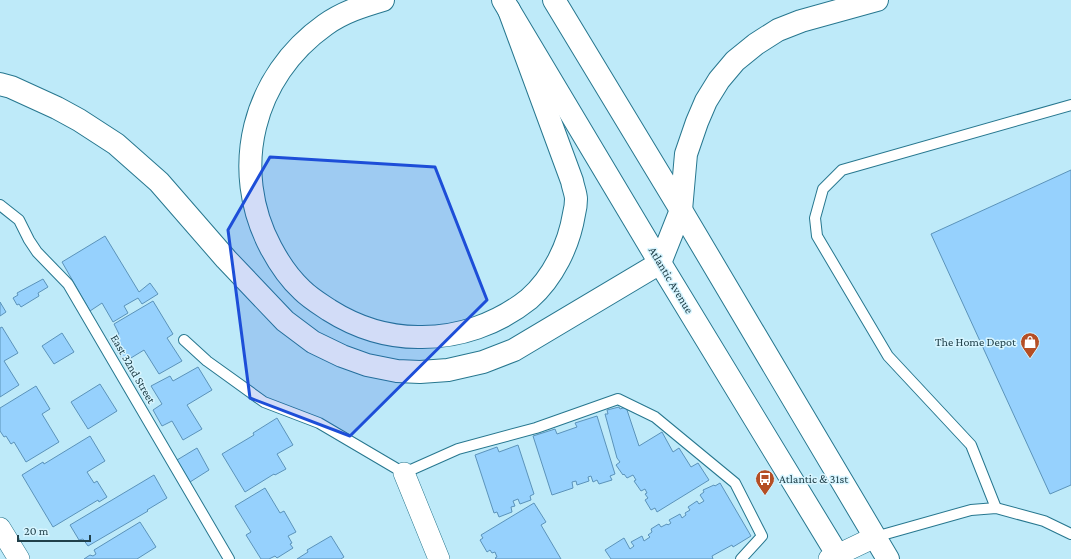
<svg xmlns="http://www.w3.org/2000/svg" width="1071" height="559" viewBox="0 0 1071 559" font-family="'Crimson Pro',serif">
<rect width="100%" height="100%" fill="#beeaf9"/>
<!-- building -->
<g fill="#96d1fd" stroke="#5b93ba">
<path d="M1071,170v315l-21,9 -119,-260z"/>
<path d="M105,236l34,56 11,-9 8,11 -16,10 -4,-6 -14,8 4,7 -15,9 -11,-19 -12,8 -28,-49z"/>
<path d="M43,279l5,8 -10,6 1,3 -18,11 -2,-3 -2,1 -4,-7 5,-3 -1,-2z"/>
<path d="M153,301l20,33 -6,4 15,23 -23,13 -15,-24 -18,11 -1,-2 -2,1 -13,-21 9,-5 -5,-10z"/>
<path d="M0,302l6,10 -6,4z"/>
<path d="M2,327l16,26 -14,8 15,24 -19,12v-69z"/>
<path d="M62,333l12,19 -20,12 -12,-18z"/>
<path d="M198,367l14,23 -25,15 15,24 -19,11 -11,-19 -10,5 -9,-16 9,-6 -11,-18 19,-10 3,5z"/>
<path d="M100,384l17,27 -29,18 -17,-27z"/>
<path d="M36,386l14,23 -8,5 17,28 -33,20 -12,-20 -3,2 -5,-8 -2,1 -4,-6v-23z"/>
<path d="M619,407l1,2 6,-2 13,39 23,-14 11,20 6,-4 12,19 7,-4 11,17 -52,32 -2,-4 -4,2 -6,-10 3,-2 -3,-4 2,-1 -2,-4 -4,2 -7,-10 2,-1 -3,-5 -6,3 -3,-4 -1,1 -7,-10 4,-3 -3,-4 -12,-44h3l-1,-4z"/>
<path d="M597,416l18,58 -5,2 2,4 -13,4 -2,-4 -4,2 -2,-6 -3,1 1,4 -12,4 -1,-4 -4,1 1,6 -21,7 -19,-59 22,-7 2,5 20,-7 -2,-4z"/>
<path d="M277,418l16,27 -16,9 9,15 -11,6 -1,-1 -29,18 -23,-38 32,-19 -1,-2z"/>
<path d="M90,436l15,25 -18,11 7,11 3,-2 10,16 -8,5 -1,-2 -45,27 -31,-52 21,-13 1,2z"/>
<path d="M518,445l16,49 -4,2 1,4 -11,4 -2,-5 -5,2 2,5 -4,1 1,5 -13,5 -2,-5 -3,1 -19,-58 22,-8 2,5z"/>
<path d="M197,448l12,22 -19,12 -13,-22z"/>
<path d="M154,475l13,23 -20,12 1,1 -60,35 -5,-7 -4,1 -9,-15z"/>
<path d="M720,483l31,53 -18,11 -1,-2 -20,11 1,3h-102l-6,-9 19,-12 6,11 4,-3 -3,-4 11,-6 2,5 6,-4 -2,-2 4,-3 -1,-3 8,-5 2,3 6,-3 1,1 3,-2 -2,-3 11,-6 2,4 4,-3 -1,-2 5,-3 -2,-3 9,-6 2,3 5,-3 -4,-6 4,-3 -1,-2 11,-5 1,1z"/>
<path d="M265,488l15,25 4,-2 12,21 -8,4 4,7 -2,1 3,4 -16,10 -2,-2 -6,3h-8l-15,-24 5,-3 -16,-26z"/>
<path d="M534,503l12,19 -5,3 20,34h-65l-1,-1 2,-1 -2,-5 -3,1 -2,-3 -3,2 -7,-12 3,-2 -2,-3z"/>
<path d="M140,522l16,25 -19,12h-53l6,-4 3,1 3,-2 -2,-4z"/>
<path d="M331,536l13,21 -3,2h-44l11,-7 -1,-2z"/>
</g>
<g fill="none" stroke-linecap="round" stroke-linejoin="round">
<defs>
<g id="lane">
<path d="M0,205l19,15 10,20 8,12 31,32 161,275"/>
<path d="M184,340l23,21 57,41 55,21 85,50 54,-24 78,-21 82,-29 37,18 80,66 27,53 -21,23"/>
<path d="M996,508l-25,-63 -83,-89 -71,-120 -2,-18 8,-29 19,-19 229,-65"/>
<path d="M875,537l96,-27 25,-2 48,13 27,13"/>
</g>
<g id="street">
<path d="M404,473l35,86"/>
<path d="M0,528l19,31"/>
<path d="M829,559l46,-22"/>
</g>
<g id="secondary">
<path d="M503,0l157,263 180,296"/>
<path d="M554,0l127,210 207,349"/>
</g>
<g id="highway">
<path d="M383,0c-20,6 -40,12 -58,25 -72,51 -96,144 -54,223 8,15 18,30 31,42 8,8 18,14 27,20 27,17 57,27 89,27 40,1 80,-13 111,-38 24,-21 40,-54 45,-85 1,-4 2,-10 2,-15 0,-5 -3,-12 -4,-18l-63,-171"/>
<path d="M0,84l11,3 46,21 22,12 37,24 43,38 67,77 59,62 28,21 29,14 25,9 30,6 23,1 28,-2 35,-8 31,-12 146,-87 21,-53 5,-56 11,-32 9,-21 13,-21 16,-19 21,-17 22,-14 23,-9 76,-21"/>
</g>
</defs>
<!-- lane casing -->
<use href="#lane" stroke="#27778f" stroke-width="12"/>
<!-- street casing -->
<use href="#street" stroke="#27778f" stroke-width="22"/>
<!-- secondary casing -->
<use href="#secondary" stroke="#27778f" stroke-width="24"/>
<!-- highway casing -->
<use href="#highway" stroke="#27778f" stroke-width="24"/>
<!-- lane -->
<use href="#lane" stroke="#fff" stroke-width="10"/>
<!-- street -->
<use href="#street" stroke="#fff" stroke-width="21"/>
<!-- secondary -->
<use href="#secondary" stroke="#fff" stroke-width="22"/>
<!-- highway -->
<use href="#highway" stroke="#fff" stroke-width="22"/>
</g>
<!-- marked area -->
<path fill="#1d4ed8" fill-opacity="0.2" stroke="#1d4ed8" stroke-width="3" stroke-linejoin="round" d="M270,157l165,10 52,133 -137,136 -100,-38 -22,-168z"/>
<!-- icons -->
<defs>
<symbol id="shop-pin" viewBox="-11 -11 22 30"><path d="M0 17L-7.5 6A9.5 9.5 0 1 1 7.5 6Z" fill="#b54e24" stroke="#d7f5ff"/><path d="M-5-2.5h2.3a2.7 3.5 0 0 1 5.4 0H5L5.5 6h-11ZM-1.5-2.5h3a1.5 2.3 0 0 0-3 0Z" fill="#fff"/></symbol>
<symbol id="bus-pin" viewBox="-11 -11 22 30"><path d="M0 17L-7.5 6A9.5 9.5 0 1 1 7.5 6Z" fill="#b54e24" stroke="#d7f5ff"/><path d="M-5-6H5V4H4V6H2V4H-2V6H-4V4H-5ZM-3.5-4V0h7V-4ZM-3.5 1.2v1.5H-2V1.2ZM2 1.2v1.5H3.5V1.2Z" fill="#fff"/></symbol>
</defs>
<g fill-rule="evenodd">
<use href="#shop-pin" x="1019" y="331" width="22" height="30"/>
<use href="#bus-pin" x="754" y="468" width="22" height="30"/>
</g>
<g text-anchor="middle" stroke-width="3" stroke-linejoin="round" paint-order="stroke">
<!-- street labels -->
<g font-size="12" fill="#20404a" stroke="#d7f5ff">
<text transform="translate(671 280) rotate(59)" y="4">Atlantic Avenue</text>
<text transform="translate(133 369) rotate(60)" y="4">East 32nd Street</text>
</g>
<!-- poi labels -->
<g font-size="12" fill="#20404a" stroke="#d7f5ff" text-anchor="end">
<text x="1016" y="346">The Home Depot</text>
<text x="779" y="483" text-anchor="start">Atlantic &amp; 31st</text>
</g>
</g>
<!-- scale -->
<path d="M18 535v6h72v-6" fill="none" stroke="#20404a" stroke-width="2"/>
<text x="24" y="535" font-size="12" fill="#20404a" stroke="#d7f5ff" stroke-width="3" paint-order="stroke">20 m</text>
</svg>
